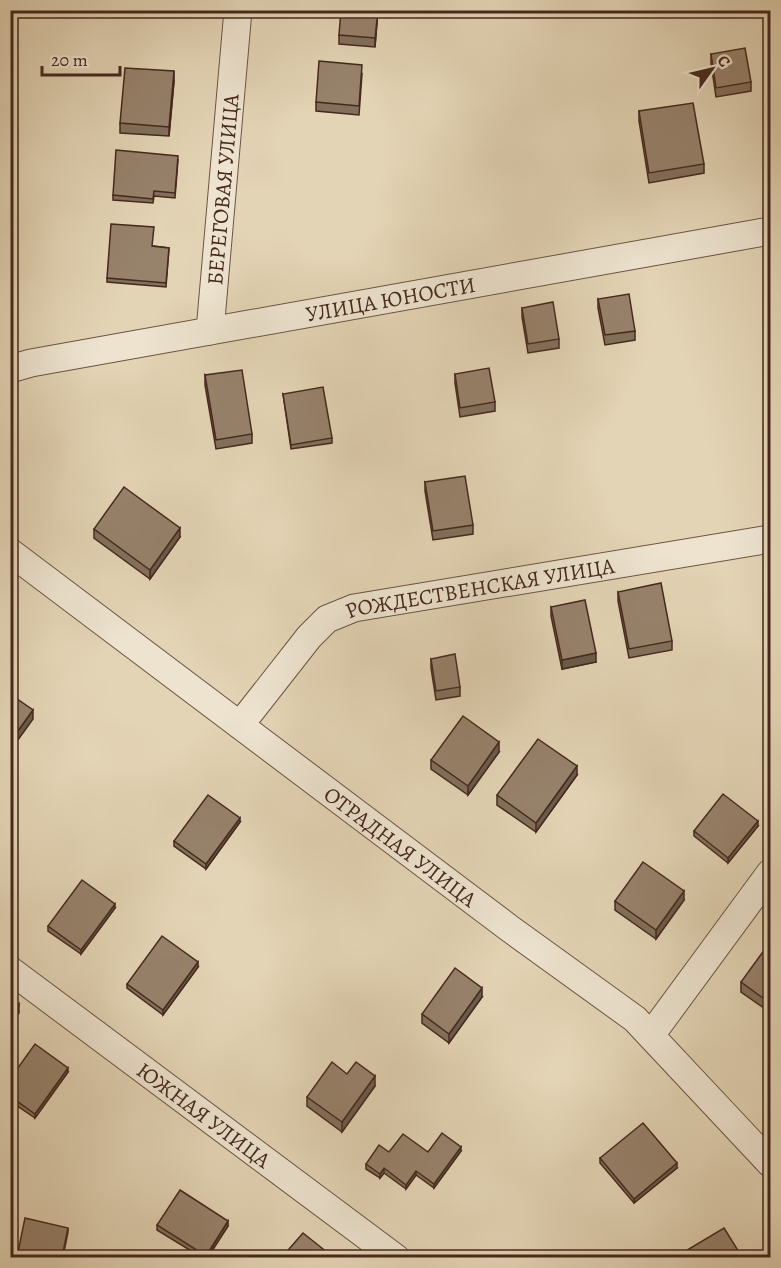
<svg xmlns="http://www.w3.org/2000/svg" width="781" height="1268" viewBox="0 0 781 1268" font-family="Alegreya,serif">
<rect width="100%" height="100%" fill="#e3d4b5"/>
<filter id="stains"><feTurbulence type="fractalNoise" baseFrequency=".00333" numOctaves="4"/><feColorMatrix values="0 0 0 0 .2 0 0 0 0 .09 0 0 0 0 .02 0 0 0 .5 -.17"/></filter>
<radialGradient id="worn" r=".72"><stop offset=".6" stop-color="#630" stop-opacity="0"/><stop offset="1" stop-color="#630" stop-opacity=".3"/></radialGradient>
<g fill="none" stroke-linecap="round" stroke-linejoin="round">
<defs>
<g id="street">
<path id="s1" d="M210,331l28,-321"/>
<path id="s2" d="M10,369l21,-6 739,-132"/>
<path id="s3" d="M10,552l499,376 126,91 135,144"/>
<path id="s4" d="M240,725l69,-88 18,-18 27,-11 416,-69"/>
<path id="s5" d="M10,970l386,288"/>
<path d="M651,1035l119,-162"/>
</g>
</defs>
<!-- street casing -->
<use href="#street" stroke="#6c5443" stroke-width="29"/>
<!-- street -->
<use href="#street" stroke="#ede3cf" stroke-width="27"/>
</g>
<!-- wall -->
<g fill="#82705d" stroke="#45291d" stroke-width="1.5">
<path d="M378,10l-3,37 -36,-3v-9z"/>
<path d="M711,54l40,28v9l-35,6 -5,-34z"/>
<path d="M362,74l-3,41 -43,-4v-9z"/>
<path d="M174,81l-5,55 -49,-3v-10z"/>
<path d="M639,111l65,53v9l-55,10 -10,-62z"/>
<path d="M178,160l-3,38 -21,-2 -1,7 -40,-3v-5z"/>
<path d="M153,246l16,2 -3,39 -59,-5v-4z"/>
<path d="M598,299l37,32v9l-30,5 -7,-37z"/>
<path d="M522,308l37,31v9l-31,5 -6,-36z"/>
<path d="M455,374l40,28v9l-35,6 -5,-34z"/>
<path d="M205,375l47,59v9l-36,6 -11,-64z"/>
<path d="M283,394l49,44v5l-41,6z"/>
<path d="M425,482l48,43v9l-40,6 -8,-49z"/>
<path d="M94,529l86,8 -30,42 -56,-41z"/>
<path d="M618,592l54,49v9l-43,8 -11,-57z"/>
<path d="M551,607l45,55 -34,7 -11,-53z"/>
<path d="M431,659l29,28v9l-24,4 -5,-32z"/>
<path d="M499,752l-31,43 -37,-26v-9z"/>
<path d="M577,775l-41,57 -39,-27v-10z"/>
<path d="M240,822l-34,47 -32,-23v-5z"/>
<path d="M758,826l-30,37 -34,-27v-5z"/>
<path d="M684,900l-28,39 -41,-29v-9z"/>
<path d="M115,908l-34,46 -33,-23v-5z"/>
<path d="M771,953v60l-30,-21v-10z"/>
<path d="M198,967l-35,48 -36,-27v-4z"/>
<path d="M482,997l-33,46 -27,-20v-9z"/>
<path d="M68,1072l-33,46 -25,-17v-22z"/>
<path d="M347,1074l28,12 -33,46 -35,-26v-9z"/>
<path d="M461,1151l-27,37 -18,-13 -10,14 -22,-16 -4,5 -14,-9v-5l23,-12z"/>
<path d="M600,1158l77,10 -43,35 -34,-40z"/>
<path d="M157,1225l71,1 -20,31h-7l-44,-27z"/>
</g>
<!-- shaded-wall -->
<g fill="#6a5b4c" stroke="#45291d" stroke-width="1.5">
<path d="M378,10l-3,37v-9z"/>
<path d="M174,71v10l-5,55v-9z"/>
<path d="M180,528v9l-30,42v-9z"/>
<path d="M596,653v9l-34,7v-9z"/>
<path d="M33,710v9l-23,32v-9z"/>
<path d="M499,742v10l-31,43v-9z"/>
<path d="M577,766v9l-41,57v-9z"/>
<path d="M240,818v4l-34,47v-5z"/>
<path d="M758,821v5l-30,37v-5z"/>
<path d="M684,891v9l-28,39v-9z"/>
<path d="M115,904v4l-34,46v-4z"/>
<path d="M198,962v5l-35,48v-5z"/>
<path d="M482,988v9l-33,46v-9z"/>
<path d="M19,1004v9l-9,13v-9z"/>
<path d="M68,1068v4l-33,46v-4z"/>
<path d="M375,1076v10l-33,46v-10z"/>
<path d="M461,1147v4l-27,37v-4z"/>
<path d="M677,1163v5l-43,35v-4z"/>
<path d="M384,1168v5l-4,5v-4z"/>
<path d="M416,1171v4l-10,14v-4z"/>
<path d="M228,1221v5l-20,31h-2z"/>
<path d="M68,1228v4l-5,25h-1z"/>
</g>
<!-- building -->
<g fill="#97826c" stroke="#45291d" stroke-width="1.5">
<path d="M341,10h37l-3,28 -36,-3z"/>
<path d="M745,48l6,34 -35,6 -5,-34z"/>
<path d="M319,61l43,4 -3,41 -43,-4z"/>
<path d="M125,68l49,3 -5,56 -49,-4z"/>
<path d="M693,103l11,61 -55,9 -10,-62z"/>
<path d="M116,150l62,6 -3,37 -21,-2 -1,8 -40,-4z"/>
<path d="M111,224l43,3 -2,19 17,2 -3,35 -59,-5z"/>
<path d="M629,294l6,37 -30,4 -7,-36z"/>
<path d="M553,302l6,37 -31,5 -6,-36z"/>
<path d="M489,368l6,34 -35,6 -5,-34z"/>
<path d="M242,370l10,64 -36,6 -11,-65z"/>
<path d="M323,387l9,51 -41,7 -8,-51z"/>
<path d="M465,476l8,49 -40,6 -8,-49z"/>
<path d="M124,487l56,41 -30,42 -56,-41z"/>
<path d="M661,583l11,58 -43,8 -11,-57z"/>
<path d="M585,600l11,53 -34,7 -11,-53z"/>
<path d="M455,654l5,33 -24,4 -5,-32z"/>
<path d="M10,694l23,16 -23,32z"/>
<path d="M463,716l36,26 -31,44 -37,-26z"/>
<path d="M538,739l39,27 -41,57 -39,-28z"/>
<path d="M723,794l35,27 -30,37 -34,-27z"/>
<path d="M208,795l32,23 -34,46 -32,-23z"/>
<path d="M643,862l41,29 -28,39 -41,-29z"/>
<path d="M82,880l33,24 -34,46 -33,-24z"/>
<path d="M162,936l36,26 -35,48 -36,-26z"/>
<path d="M765,949l6,4v51l-30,-22z"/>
<path d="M455,968l27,20 -33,46 -27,-20z"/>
<path d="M10,998l9,6 -9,13z"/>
<path d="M35,1044l33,24 -33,46 -25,-18v-17z"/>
<path d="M332,1062l15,12 9,-12 19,14 -33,46 -35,-25z"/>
<path d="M643,1123l34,40 -43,36 -34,-41z"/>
<path d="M442,1133l19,14 -27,37 -18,-13 -10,14 -22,-17 -4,6 -14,-10 13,-19 10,7 14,-18 25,18z"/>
<path d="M180,1190l48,31 -22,35 -49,-31z"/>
<path d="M25,1218l43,10 -6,29h-45z"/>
<path d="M724,1228l18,29h-58v-5z"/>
<path d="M303,1233l30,24h-51z"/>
</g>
<g text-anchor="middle" stroke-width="6" stroke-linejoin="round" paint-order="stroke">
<!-- street labels -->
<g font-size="22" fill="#45291d" stroke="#ede3cf">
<text dy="8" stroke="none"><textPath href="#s1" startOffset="142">БЕРЕГОВАЯ УЛИЦА</textPath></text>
<text dy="8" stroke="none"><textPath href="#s2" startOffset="387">УЛИЦА ЮНОСТИ</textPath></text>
<text dy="8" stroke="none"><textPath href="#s4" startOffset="294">РОЖДЕСТВЕНСКАЯ УЛИЦА</textPath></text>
<text dy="8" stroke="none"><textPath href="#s3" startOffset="489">ОТРАДНАЯ УЛИЦА</textPath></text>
<text dy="8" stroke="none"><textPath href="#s5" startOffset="242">ЮЖНАЯ УЛИЦА</textPath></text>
</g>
</g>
<!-- margin -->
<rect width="781" height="1268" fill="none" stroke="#e3d4b5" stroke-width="36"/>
<rect x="12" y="12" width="757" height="1244" fill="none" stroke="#45291d" stroke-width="3"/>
<rect x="18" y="18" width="745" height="1232" fill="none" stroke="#45291d" stroke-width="1.5"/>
<!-- north arrow -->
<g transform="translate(712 69) rotate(56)" stroke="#ede3cf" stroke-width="4.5" paint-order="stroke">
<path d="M0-4.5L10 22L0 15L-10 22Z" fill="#45291d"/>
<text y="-9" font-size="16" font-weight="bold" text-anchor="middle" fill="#45291d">С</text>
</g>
<!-- scale -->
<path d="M42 66v9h78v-9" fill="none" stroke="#45291d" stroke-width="3"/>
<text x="51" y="66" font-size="18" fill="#45291d" stroke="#ede3cf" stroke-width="4.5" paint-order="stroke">20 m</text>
<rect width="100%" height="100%" filter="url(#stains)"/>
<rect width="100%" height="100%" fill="url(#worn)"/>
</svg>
